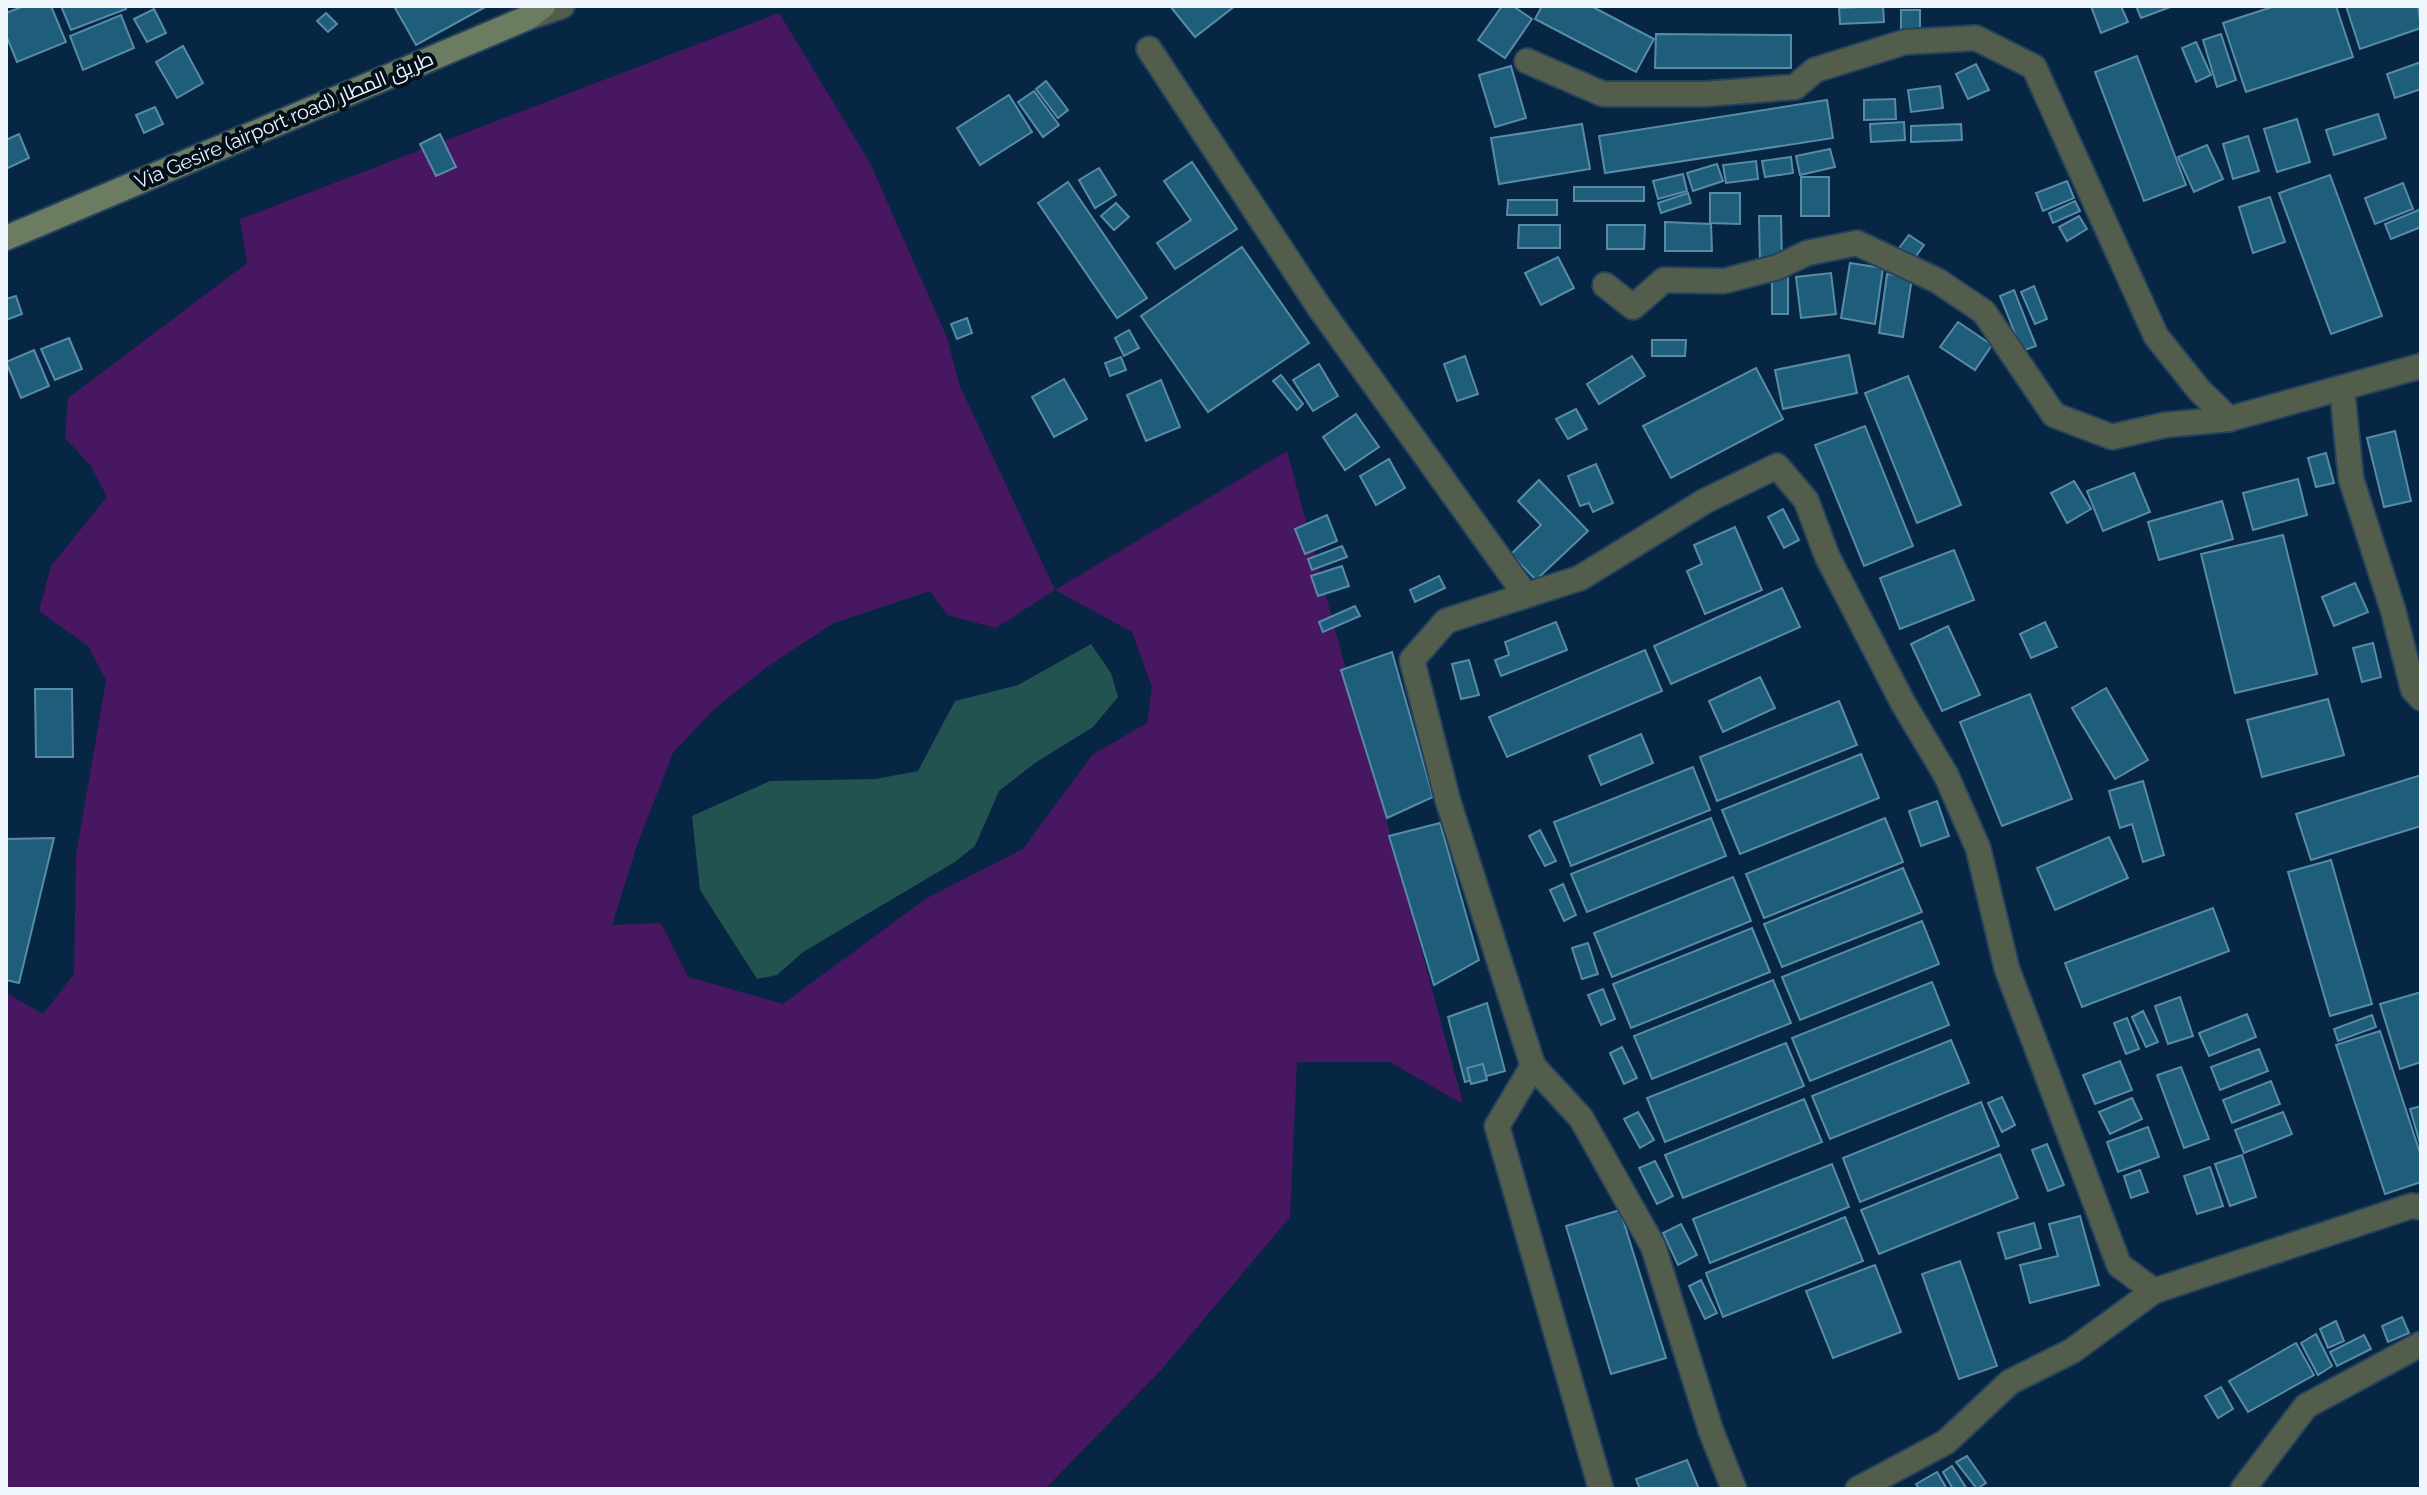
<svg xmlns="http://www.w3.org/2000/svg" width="2427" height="1495" viewBox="0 0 2427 1495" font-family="Raleway,Cairo,sans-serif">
<rect width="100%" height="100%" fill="#062644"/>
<!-- green -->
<path fill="#481761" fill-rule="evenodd" d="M779,13l91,150 76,172 14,51 95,204 232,-139 176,653 -73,-42h-93l-7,155 -129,153 -116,119h-1039v-496l37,21 31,-40 2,-118 30,-176 -18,-34 -49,-35 12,-45 56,-69 -16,-31 -26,-28 3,-40 179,-135 -7,-44zM1055,590l77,42 20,55 -5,36 -55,32 -69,94 -98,50 -142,105 -95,-27 -27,-54 -49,2 26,-83 35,-89 39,-42 56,-45 66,-43 96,-32 17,24 49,13z"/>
<!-- water -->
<path fill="#235351" d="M1091,644l20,29 7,24 -25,30 -58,36 -36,28 -24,55 -20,16 -152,90 -26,23 -20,4 -57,-89 -8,-74 78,-35 106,-2 42,-8 37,-70 63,-16z"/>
<!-- building -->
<g fill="#1f5e7b" stroke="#588ca6" stroke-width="2">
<path d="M24,6h27l15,36 -49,20 -11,-27v-22z"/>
<path d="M61,6h63l2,3 -55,21z"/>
<path d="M394,6h93l-71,39z"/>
<path d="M1170,6h65l-40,31z"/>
<path d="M1502,6h11l19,13 -27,39 -27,-18z"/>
<path d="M1542,6h49l63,33 -18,33 -101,-53z"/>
<path d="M1883,6l1,16 -44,2 -1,-16z"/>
<path d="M2091,6h30l7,16 -27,11z"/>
<path d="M2136,6h37l-32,12z"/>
<path d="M2275,6h61l17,51 -107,35 -23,-69z"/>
<path d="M2346,6h72l3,22 -61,21z"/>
<path d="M154,9l12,24 -19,9 -13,-23z"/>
<rect x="1901" y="10" width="19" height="22"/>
<path d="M326,13l11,11 -9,8 -11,-11z"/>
<path d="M121,15l13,33 -51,22 -13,-34z"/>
<path d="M1656,34l135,1v33h-136z"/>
<path d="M2221,34l15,46 -19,7 -14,-47z"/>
<path d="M2196,42l15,33 -15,7 -14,-34z"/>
<path d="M183,46l20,37 -26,15 -21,-36z"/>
<path d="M2137,56l49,129 -42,16 -49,-129z"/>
<path d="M2421,62v27l-26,9 -8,-24z"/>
<path d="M1976,64l13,26 -21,9 -12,-25z"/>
<path d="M1511,66l15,52 -31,9 -16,-52z"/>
<path d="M1046,81l22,29 -10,8 -22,-29z"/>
<path d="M1940,86l3,22 -32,4 -3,-22z"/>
<path d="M1034,91l25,34 -16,12 -25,-35z"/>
<path d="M1009,95l23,37 -52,33 -23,-37z"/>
<path d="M1895,99l1,20 -32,1v-20z"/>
<path d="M1827,100l6,38 -228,35 -6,-37z"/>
<path d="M155,107l8,17 -19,9 -8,-18z"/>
<path d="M2378,114l8,24 -52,17 -8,-25z"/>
<path d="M2297,119l13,43 -33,10 -13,-43z"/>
<path d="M1904,122l1,18 -34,2 -1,-18z"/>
<path d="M1582,124l8,45 -91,15 -8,-46z"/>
<path d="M1961,124l1,16 -51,2v-16z"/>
<path d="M19,134l10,24 -23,11v-29z"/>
<path d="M440,134l16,33 -20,9 -16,-32z"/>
<path d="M2248,136l11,35 -26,8 -10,-35z"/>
<path d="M2207,145l16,34 -29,13 -16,-35z"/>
<path d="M1830,149l5,18 -35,8 -4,-19z"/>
<path d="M1791,157l2,16 -28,4 -3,-16z"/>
<path d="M1756,161l2,18 -32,4 -3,-18z"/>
<path d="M1192,162l45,67 -62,40 -18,-26 34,-23 -27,-39z"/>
<path d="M1717,164l6,17 -30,10 -6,-18z"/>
<path d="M1099,168l17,27 -21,13 -16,-28z"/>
<path d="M1683,174l4,17 -29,8 -5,-18z"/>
<path d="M2330,175l52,141 -51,18 -52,-141z"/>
<rect x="1801" y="177" width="28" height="39"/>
<path d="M2067,181l7,17 -31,13 -7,-18z"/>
<path d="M1068,182l79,116 -30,20 -79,-115z"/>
<path d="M2403,183l10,26 -38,15 -10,-26z"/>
<rect x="1574" y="187" width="70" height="14"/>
<path d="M1688,193l3,10 -30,10 -3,-10z"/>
<path d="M1710,193h30v31l-30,-1z"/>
<path d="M2270,197l15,45 -32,11 -14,-46z"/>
<path d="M1508,200h49v15h-50z"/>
<path d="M2075,201l5,10 -27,12 -4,-10z"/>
<path d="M1116,203l13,14 -15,13 -13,-14z"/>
<path d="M2421,209v18l-30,12 -6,-15z"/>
<path d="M1759,216h22l1,47h-22z"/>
<path d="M2079,216l8,13 -20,12 -8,-14z"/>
<path d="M1665,222l46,2 1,27h-47z"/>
<path d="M1519,225h41v23h-42z"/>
<path d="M1607,225h38l-1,24h-37z"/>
<path d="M1909,235l15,10 -13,18 -15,-11z"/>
<path d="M1242,247l67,96 -101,69 -67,-96z"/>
<path d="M1558,257l16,31 -33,17 -16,-32z"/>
<path d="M1850,263l33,5 -8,56 -34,-6z"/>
<rect x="1772" y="273" width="16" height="41"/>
<path d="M1831,273l5,41 -35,4 -5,-41z"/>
<path d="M1887,274l25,4 -9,59 -24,-4z"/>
<path d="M2034,286l13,33 -12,5 -14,-32z"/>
<path d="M2014,290l22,56 -14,5 -22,-55z"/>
<path d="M16,296l6,18 -16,6v-21z"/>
<path d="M967,318l5,15 -15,6 -6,-15z"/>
<path d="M1958,322l34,23 -17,25 -35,-23z"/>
<path d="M1129,330l10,18 -15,8 -9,-18z"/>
<path d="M69,338l13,31 -27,11 -14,-31z"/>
<path d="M1652,340h34l-1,16h-33z"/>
<path d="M34,350l15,36 -28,12 -15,-36z"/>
<path d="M1849,355l8,38 -74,16 -8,-39z"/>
<path d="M1465,356l13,38 -21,7 -13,-37z"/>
<path d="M1632,356l13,20 -46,28 -12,-20z"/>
<path d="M1121,357l5,13 -16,6 -5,-13z"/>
<path d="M1319,364l19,32 -25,15 -20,-31z"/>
<path d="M1756,368l27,51 -112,59 -28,-52z"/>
<path d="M1281,375l22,29 -6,6 -24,-29z"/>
<path d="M1908,376l53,129 -44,18 -52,-130z"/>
<path d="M1064,379l23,40 -33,18 -22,-40z"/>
<path d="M1161,380l19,47 -34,14 -19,-46z"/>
<path d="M1576,409l11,20 -19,10 -12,-20z"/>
<path d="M1356,414l23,33 -34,23 -22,-33z"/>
<path d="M1865,426l48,120 -49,20 -49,-121z"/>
<path d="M2395,431l16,70 -27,6 -17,-69z"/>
<path d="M2326,453l8,30 -18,4 -8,-29z"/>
<path d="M1389,459l16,29 -29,17 -16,-29z"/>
<path d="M1596,464l17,39 -20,9 -4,-9 -9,3 -12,-30z"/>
<path d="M2134,473l16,39 -47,19 -16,-40z"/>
<path d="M2298,479l9,36 -54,15 -10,-37z"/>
<path d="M1539,480l49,51 -52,49 -25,-26 30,-29 -23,-24z"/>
<path d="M2074,481l17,28 -24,14 -16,-30z"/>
<path d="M2222,501l11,38 -74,21 -11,-38z"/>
<path d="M1783,509l16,31 -15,8 -16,-31z"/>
<path d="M1327,515l10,26 -32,13 -10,-25z"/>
<path d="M1735,527l27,63 -57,24 -18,-43 15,-7 -8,-19z"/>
<path d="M2283,535l34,139 -82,19 -34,-139z"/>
<path d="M1342,546l5,11 -35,13 -4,-11z"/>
<path d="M1954,550l20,50 -74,29 -20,-51z"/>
<path d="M1342,566l7,20 -31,10 -7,-20z"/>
<path d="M1439,576l6,12 -30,14 -5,-12z"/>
<path d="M2355,583l13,29 -34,14 -12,-29z"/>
<path d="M1782,588l18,39 -129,57 -17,-38z"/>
<path d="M1355,606l5,10 -37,16 -4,-10z"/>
<path d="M1556,622l11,28 -66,26 -6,-16 14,-5 -4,-13z"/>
<path d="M2045,622l12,25 -26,11 -11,-24z"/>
<path d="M1948,626l32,69 -38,16 -31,-67z"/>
<path d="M2373,643l8,34 -19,5 -9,-34z"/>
<path d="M1645,650l17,41 -155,66 -18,-40z"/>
<path d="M1392,652l41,145 -46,21 -46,-148z"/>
<path d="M1469,660l10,35 -18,4 -9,-35z"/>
<path d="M1760,677l15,31 -52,24 -14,-31z"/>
<path d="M2106,688l42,72 -33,19 -43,-71z"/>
<path d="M35,689h37l1,68h-37z"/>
<path d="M2030,694l42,105 -70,27 -42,-104z"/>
<path d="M2328,699l16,56 -82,22 -15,-57z"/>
<path d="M1839,701l18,44 -140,56 -17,-44z"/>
<path d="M1641,734l12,29 -52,22 -12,-29z"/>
<path d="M1861,754l18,44 -139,56 -18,-44z"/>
<path d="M1693,767l17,43 -139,56 -17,-44z"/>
<path d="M2421,775v51l-110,34 -15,-46z"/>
<path d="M2143,781l21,74 -21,7 -11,-38 -12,4 -11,-37z"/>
<path d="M1937,801l12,35 -28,10 -12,-35z"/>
<path d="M1711,818l15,38 -139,56 -16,-38z"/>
<path d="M1885,818l18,44 -139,56 -18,-44z"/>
<path d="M1440,823l39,137 -45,25 -45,-149z"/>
<path d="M1540,830l16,31 -11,5 -16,-30z"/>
<path d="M2109,837l19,41 -73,32 -18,-42z"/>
<path d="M54,838l-35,145 -13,-3v-141z"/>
<path d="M2331,860l41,144 -42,12 -42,-144z"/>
<path d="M1903,868l19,44 -140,55 -18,-43z"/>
<path d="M1733,877l18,44 -139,56 -18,-44z"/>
<path d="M1563,884l13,31 -12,6 -14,-31z"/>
<path d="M2213,908l16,43 -147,56 -17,-44z"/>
<path d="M1922,921l17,43 -139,56 -18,-43z"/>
<path d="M1752,928l18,44 -139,56 -18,-44z"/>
<path d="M1588,943l10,31 -16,5 -10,-31z"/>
<path d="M1773,980l18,43 -139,56 -18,-43z"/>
<path d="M1932,982l17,43 -139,56 -18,-43z"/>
<path d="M1603,989l12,30 -14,6 -13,-30z"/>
<path d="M2421,992v70l-21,7 -20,-65z"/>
<path d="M2180,997l13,39 -25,8 -13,-38z"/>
<path d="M1487,1003l18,68 -40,11 -17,-65z"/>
<path d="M2143,1011l15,31 -12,5 -14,-30z"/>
<path d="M2247,1014l9,23 -47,19 -10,-23z"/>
<path d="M2372,1015l4,12 -38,14 -4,-12z"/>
<path d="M2127,1018l12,31 -13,5 -12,-31z"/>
<path d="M2380,1031l41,125v26l-36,12 -49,-149z"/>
<path d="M1951,1040l18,43 -139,56 -18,-43z"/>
<path d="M1786,1043l18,43 -139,56 -18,-44z"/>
<path d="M1622,1047l15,31 -13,6 -14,-31z"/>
<path d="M2259,1049l9,22 -48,19 -9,-23z"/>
<path d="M2120,1061l12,29 -37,14 -12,-29z"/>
<path d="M1483,1064l4,16 -16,4 -4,-16z"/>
<path d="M2181,1067l28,72 -25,9 -27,-73z"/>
<path d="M2271,1081l9,23 -48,19 -9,-23z"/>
<path d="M2002,1097l13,28 -13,7 -14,-29z"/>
<path d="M2132,1098l10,21 -32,15 -11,-22z"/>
<path d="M1804,1099l18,43 -139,56 -18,-43z"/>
<path d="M1981,1102l18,44 -139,56 -17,-44z"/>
<path d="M2421,1106v41l-11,-38z"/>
<path d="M1638,1112l16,28 -14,8 -16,-29z"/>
<path d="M2283,1112l9,22 -48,19 -9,-23z"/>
<path d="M2148,1127l11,30 -41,15 -11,-30z"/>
<path d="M2047,1144l17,41 -16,6 -16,-41z"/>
<path d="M2000,1154l18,44 -139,56 -18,-44z"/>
<path d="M2242,1155l14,42 -26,9 -15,-42z"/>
<path d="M1655,1161l18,35 -16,8 -18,-36z"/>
<path d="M1832,1164l17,43 -139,56 -17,-44z"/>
<path d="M2210,1167l13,39 -26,8 -13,-38z"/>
<path d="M2140,1170l8,22 -17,6 -7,-22z"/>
<path d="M1620,1210l46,148 -55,16 -45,-148z"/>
<path d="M2080,1216l19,69 -69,18 -10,-38 38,-9 -9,-32z"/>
<path d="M1845,1217l18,44 -140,56 -17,-44z"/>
<path d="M2034,1223l7,25 -35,11 -8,-26z"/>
<path d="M1681,1224l16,31 -19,10 -15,-32z"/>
<path d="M1960,1261l37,105 -38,13 -37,-105z"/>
<path d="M1875,1265l26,67 -68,26 -27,-67z"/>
<path d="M1701,1280l16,33 -12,6 -16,-33z"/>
<path d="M2402,1317l7,16 -21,9 -6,-16z"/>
<path d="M2336,1321l8,20 -16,7 -8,-19z"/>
<path d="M2316,1334l16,32 -14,9 -17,-32z"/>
<path d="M2364,1335l7,14 -34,17 -7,-14z"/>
<path d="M2296,1343l18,32 -66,37 -19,-31z"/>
<path d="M2221,1387l12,22 -15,9 -13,-22z"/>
<path d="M1967,1456l19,27 -9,6 -21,-27z"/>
<path d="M1687,1460l12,29h-59l-4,-10z"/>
<path d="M1952,1466l15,23h-14l-10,-17z"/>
<path d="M1937,1472l10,17h-28l-3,-5z"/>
</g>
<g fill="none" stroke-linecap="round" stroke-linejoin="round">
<defs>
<g id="street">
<path d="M527,18l35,-12"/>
<path d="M1149,49l170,258 206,287"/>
<path d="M1527,61l76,33h102l90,-7 20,-17 90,-28 71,-4 58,29 122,269 43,54 30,29 192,-53"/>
<path d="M1605,285l28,22 31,-27 60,1 54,-14 29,-14 50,-10 81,38 46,31 70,103 58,22 53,-12 64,-6"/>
<path d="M2342,388l9,91 42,131 20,79 8,9"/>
<path d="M1533,1066l-36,60 104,363"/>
<path d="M1734,1489l-23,-58 -58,-185 -72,-128 -48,-52 -85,-265 -36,-141 34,-39 134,-43 125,-77 72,-35 29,34 21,56 76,147 43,72 32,73 29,121 112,296 35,26 257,-85 10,1"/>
<path d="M1858,1489l88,-47 64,-60 62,-31 82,-60"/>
<path d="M2243,1489l63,-83 115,-62"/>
</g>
<path id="secondary" d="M6,238l521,-220 16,-12"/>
</defs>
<!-- street casing -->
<use href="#street" stroke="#26435e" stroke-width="28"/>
<!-- secondary casing -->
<use href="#secondary" stroke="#26435e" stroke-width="28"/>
<!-- street -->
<use href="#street" stroke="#535d4b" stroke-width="24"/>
<!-- secondary -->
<use href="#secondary" stroke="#6c7c60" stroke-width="24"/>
</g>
<g text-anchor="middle" stroke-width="8" stroke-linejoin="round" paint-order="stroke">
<!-- street labels -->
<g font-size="20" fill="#eef5fd" stroke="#040f1c">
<text transform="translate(284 120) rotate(-23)" y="7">Via Gesire (airport road) طريق المطار</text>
</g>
</g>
<!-- border -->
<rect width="2427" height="1495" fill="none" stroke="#eef5fd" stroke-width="16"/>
</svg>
